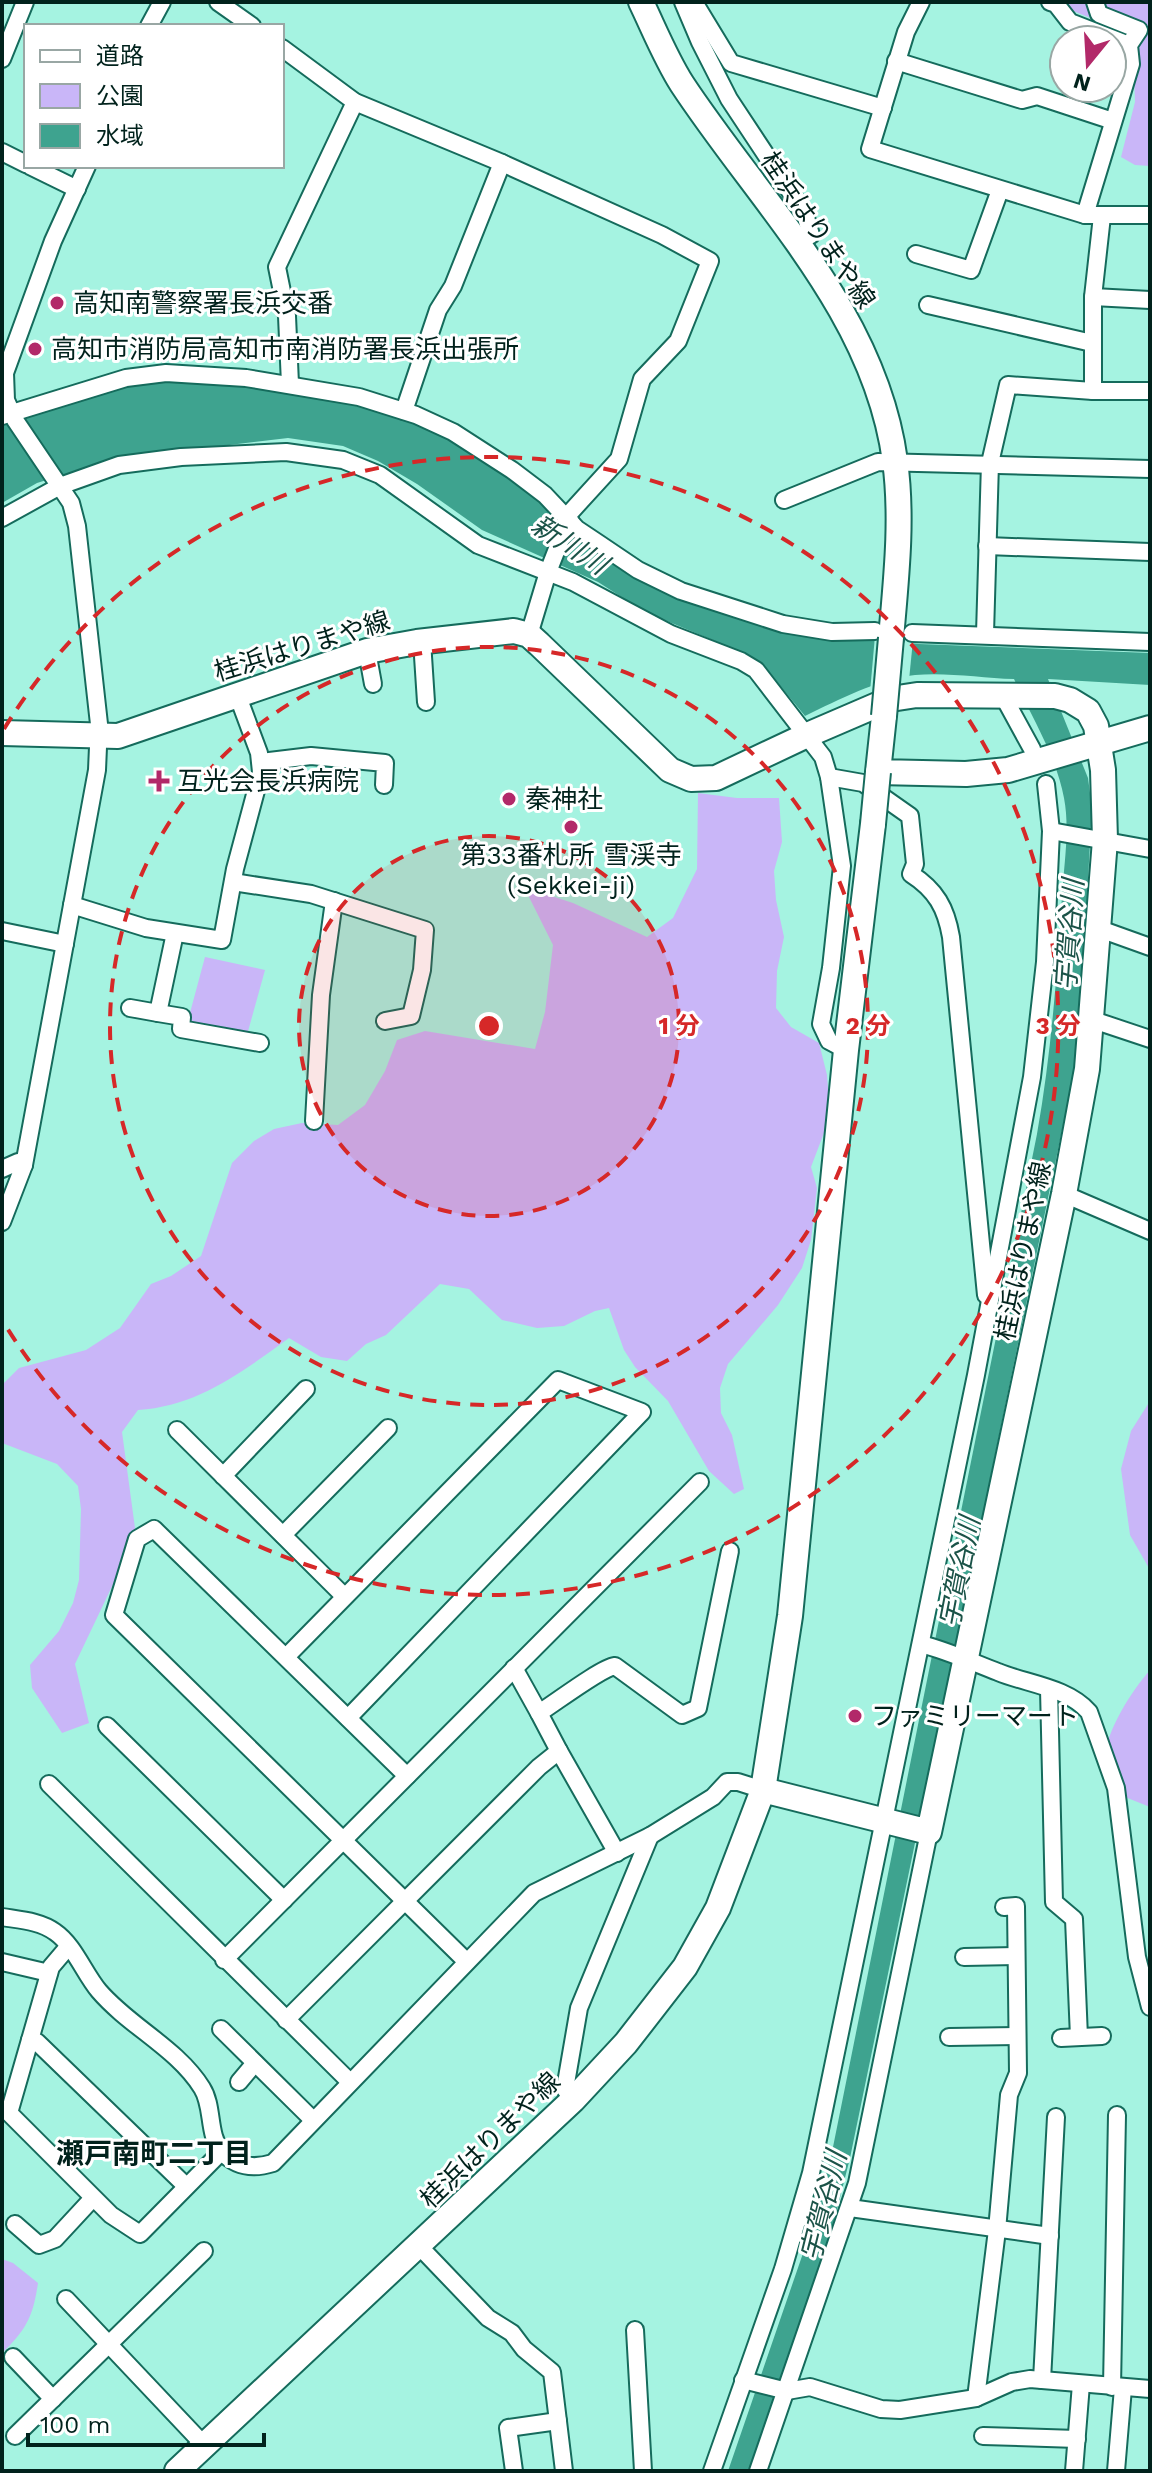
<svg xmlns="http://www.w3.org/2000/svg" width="1152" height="2473" viewBox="0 0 1152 2473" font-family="'Work Sans','Noto Sans JP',sans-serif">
<rect width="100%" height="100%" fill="#a5f3e1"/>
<!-- green -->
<g fill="#c9b6f8">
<path d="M1051,2h99v164l-15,-1 -14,-8 14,-55 -1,-30 -41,-53z"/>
<path d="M698,793l39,5h42l3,44 -8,29 2,29 8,37 -7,34 -1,37 15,19 28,16 8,32 3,42 -19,50 6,21 -6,52 -9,28 -24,37 -50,59 -8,24 1,25 11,22 12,54 -10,5 -25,-23 -41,-70 -33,-34 -11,-17 -15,-42 -14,3 -31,15 -27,2 -35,-8 -33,-31 -29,-5 -54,51 -20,9 -19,17 -26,-4 -32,-19c-47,34 -91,68 -151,72l-16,22 13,96 -9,29 -51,107 14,59 -27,10 -30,-45 -2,-23 29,-34 14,-28 6,-23 2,-71 -3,-23 -21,-22 -55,-21v-58l17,-17 67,-18 34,-22 31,-44 20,-8 30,-20 31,-93 22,-22 20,-12 28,-6 36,2 27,-20 20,-34 12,-31 28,-9 110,18 10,-37 8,-67 -29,-58 49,16 74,34 26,-19 24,-49z"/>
<path d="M205,957l60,13 -18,65 -60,-11z"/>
<path d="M1150,1401v169l-20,-35 -9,-66 10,-38z"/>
<path d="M1150,1670v137l-40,-16c-2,-9 -7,-22 -6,-31 3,-31 27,-68 46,-90z"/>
<path d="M2,2259l11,4 25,20c-5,33 -11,46 -36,70z"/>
</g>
<!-- water -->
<path fill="#3ea38f" d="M173,379c78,6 162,10 235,38 52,20 95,57 139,89l2,13 72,48 206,69 92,8 231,9v32l-102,-6 40,99 4,30 -9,160 -9,104 -224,1086 -20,79 -81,234h-21l83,-241 21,-78 205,-1018c14,-79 20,-158 25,-238 2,-32 8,-67 2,-98 -8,-42 -32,-81 -50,-119 -32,-1 -68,-7 -99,-4 -39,5 -75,24 -110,41l-43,-52 -13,-9 -104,-43 -47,-30 -116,-52 -65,-46 -39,-23 -35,-15 -55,-8 -174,21 -77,24 -35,20v-78l31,-13 32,-6 64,-21z"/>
<!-- pier -->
<path fill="#a5f3e1" d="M875,636l38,4 -4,40 -39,12z"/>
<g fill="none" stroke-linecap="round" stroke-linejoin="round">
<defs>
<g id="street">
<path d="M218,2l34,24"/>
<path d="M683,2l17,40 29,57 76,115 6,21 -13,7"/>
<path d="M694,2l37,61 152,45"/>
<path d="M921,2l-15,30 -36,117 215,66h65"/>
<path d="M1050,2l6,2 14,18 59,23"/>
<path d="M149,26l13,-24"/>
<path d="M282,48l73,54 147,61 160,72 48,26 -32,80 -36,38 -23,80 -52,57"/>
<path d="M2,59l23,-57"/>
<path d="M896,61l126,39 15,-4 76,25"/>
<path d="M2,152l24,12"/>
<path d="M30,166l47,23"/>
<path d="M1085,215l46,-151 -2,-19 10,-15 -40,-16 -4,-12"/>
<path d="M916,254l55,16 29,-80"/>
<path d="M1093,297l57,3"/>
<path d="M928,305l164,38"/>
<path d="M290,384l-3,-68 -10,-49 78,-165"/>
<path d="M1093,391v-94l9,-81"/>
<path d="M404,411l34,-101 15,-24 49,-123"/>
<path d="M2,416l124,-38 40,-5 80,5 113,19 57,18 37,17 59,38 33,25 32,34 21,14 40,27 43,21 102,33 49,8 43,-1"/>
<path d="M784,500l94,-38 272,7"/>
<path d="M2,518l58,-32 59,-21 62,-8 105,-5 57,8 37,15 98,70 95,37 98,52 70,27 15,9 67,87 6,20 13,89 -11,102 -10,56 8,17 17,9"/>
<path d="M987,546l163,6"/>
<path d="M912,633l238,9"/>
<path d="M985,634l5,-171 18,-78 85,6h57"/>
<path d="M529,635l19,-63 18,-46 5,-4"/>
<path d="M422,641l4,61"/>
<path d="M367,651l6,33"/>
<path d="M1003,696l29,53"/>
<path d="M261,762l50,-6 74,7 -1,22"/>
<path d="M829,777l34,6 47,33 5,48 -4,10c25,16 35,34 40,63l35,358"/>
<path d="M1051,831l99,18"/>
<path d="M233,882l78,12 114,36 -3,40 -11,46 -26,5"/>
<path d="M72,905l74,23 76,12 13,-71 26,-97 -2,-19 -22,-59"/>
<path d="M1097,928l53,19"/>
<path d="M2,931l63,13"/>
<path d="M175,933l-17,80 24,4 -1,12 79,14"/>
<path d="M130,1008l28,5"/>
<path d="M1090,1019l60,20"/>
<path d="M314,1121l7,-126 13,-94"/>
<path d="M2,1169l16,-7 6,3"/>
<path d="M1064,1194l86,37"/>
<path d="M2,1222l22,-57 73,-395 2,-46 -22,-198 -6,-23 -56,-83 -9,-20 -1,-27 48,-132 34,-75"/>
<path d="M177,1430l167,166"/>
<path d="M223,1476l83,-87"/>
<path d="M283,1535l105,-107"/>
<path d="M921,1644c27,7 51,18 77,28 29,12 69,15 91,40l27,76 21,169 13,50"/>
<path d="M286,1657l272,-277 84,32 -294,306"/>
<path d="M514,1668l25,45"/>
<path d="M1049,1689l5,213 20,17 5,118"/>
<path d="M107,1726l177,174"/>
<path d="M559,1751l-20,-38c16,-10 62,-45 76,-47l67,49 16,-7 32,-157"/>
<path d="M407,1776l-253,-247 -17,10 -23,76 352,346"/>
<path d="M49,1784l301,298"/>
<path d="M2,1917c18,3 38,4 53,15 19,13 29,41 44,59 31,36 78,57 103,97 12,19 5,46 20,64 14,15 32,17 51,11l261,-270 116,-57 63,-39 14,-15h11l25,8"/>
<path d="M68,1947l-17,20 -42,146 102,102 29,19 82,-83"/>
<path d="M964,1957l52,-1"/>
<path d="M224,1960l476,-478"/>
<path d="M2,1962l47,11"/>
<path d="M286,2020l253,-253 20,-16 58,102"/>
<path d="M221,2029l92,91"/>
<path d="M949,2037l68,-1"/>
<path d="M1061,2038l41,-2"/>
<path d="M30,2040l7,2 149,144"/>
<path d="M239,2082l16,-19"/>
<path d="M573,2100l-8,-11 14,-81 71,-172"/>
<path d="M850,2208l200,28"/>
<path d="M15,2224l24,21 16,-6 38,-41"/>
<path d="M419,2246l69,72 24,15 12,16 28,23 12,99"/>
<path d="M66,2299l138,146"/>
<path d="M635,2330l8,141"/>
<path d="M13,2357l40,42"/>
<path d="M743,2380l44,11 23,-4 71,22 19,1 76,-12 36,-16 18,-3 120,10"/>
<path d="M1042,2380l14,-263"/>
<path d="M1112,2387l5,-272"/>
<path d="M976,2398l21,-168 12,-135 9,-22 -2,-167 -12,1"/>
<path d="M15,2436l189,-185"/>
<path d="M983,2436l94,3"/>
<path d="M514,2471l-6,-43 50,-7"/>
<path d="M712,2471l71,-202 28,-96 165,-798 56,-298 13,-115 6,-131 -5,-47"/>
<path d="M758,2471l99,-288 72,-351"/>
<path d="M1074,2471l7,-87"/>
<path d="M1116,2471l7,-83"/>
</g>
<g id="primary">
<path d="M641,2c13,27 25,57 41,82 79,120 193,228 213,377 8,58 1,119 -4,177"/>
<path d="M884,716l-6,56 88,2 42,-4 142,-42"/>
<path d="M2,733l116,3 249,-85 50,-9 97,-11 15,4 10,9 131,126 21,9 25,-1 89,-42 86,-37 26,-4 138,1 15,4 18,11 8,15 7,44 2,70 -18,229 -23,125 -135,638 -166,-42"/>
<path d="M177,2471l396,-371 53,-57 59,-76 33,-59 45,-118 27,-174 56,-566 27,-226"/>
</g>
</defs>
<!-- street casing -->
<use href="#street" stroke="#156b5c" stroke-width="20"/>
<!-- primary casing -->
<use href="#primary" stroke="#156b5c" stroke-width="28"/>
<!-- street -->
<use href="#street" stroke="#fff" stroke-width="16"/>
<!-- primary -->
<use href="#primary" stroke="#fff" stroke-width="24"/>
<defs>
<g id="primary-bridge">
<path d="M884,716l7,-78"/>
<path d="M873,824l5,-52"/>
</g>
</defs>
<!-- primary-bridge casing -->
<use href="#primary-bridge" stroke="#156b5c" stroke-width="28" stroke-linecap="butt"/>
<!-- primary-bridge -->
<use href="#primary-bridge" stroke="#fff" stroke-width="24"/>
</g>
<!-- distance rings -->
<circle cx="489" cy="1026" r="190" fill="#d62828" fill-opacity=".12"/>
<g fill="none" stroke="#d62828" stroke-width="4" stroke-dasharray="14 10">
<circle cx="489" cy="1026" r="190"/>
<circle cx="489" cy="1026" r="379"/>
<path d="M4 729A569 569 0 1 1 4 1323"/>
</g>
<!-- markers -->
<g fill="#b22969" stroke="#fff" stroke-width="3">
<circle cx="57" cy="303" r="8"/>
<circle cx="35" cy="349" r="8"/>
<path d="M155 769h8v8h8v8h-8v8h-8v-8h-8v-8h8z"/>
<circle cx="509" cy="799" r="8"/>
<circle cx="571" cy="827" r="8"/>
<circle cx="855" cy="1716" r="8"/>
</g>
<g text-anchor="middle" stroke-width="6" stroke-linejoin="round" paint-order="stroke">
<!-- street labels -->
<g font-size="26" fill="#01221c" stroke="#fff">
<text transform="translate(818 230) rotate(56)" y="9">桂浜はりまや線</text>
<text transform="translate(302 646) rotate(-17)" y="9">桂浜はりまや線</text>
<text transform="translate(1023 1251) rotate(-78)" y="9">桂浜はりまや線</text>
<text transform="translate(490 2140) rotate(-44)" y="9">桂浜はりまや線</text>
</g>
<!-- poi labels -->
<g font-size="26" fill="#01221c" stroke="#fff" text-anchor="start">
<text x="73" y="312">高知南警察署長浜交番</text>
<text x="51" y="358">高知市消防局高知市南消防署長浜出張所</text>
<text x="177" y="790">互光会長浜病院</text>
<text x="525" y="808">秦神社</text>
<text x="571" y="864" text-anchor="middle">第33番札所 雪渓寺<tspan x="571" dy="30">(Sekkei-ji)</tspan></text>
<text x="871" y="1725">ファミリーマート</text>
</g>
<!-- water labels -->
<g font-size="28" font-style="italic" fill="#1b5348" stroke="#fff">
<text transform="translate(570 544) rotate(33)" y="10">新川川</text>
<text transform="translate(1069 935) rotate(-86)" y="10">宇賀谷川</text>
<text transform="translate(959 1572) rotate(-79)" y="10">宇賀谷川</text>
<text transform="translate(823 2206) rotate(-76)" y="10">宇賀谷川</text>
</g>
<!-- neighbourhood labels -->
<g font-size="28" font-weight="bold" fill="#01221c" stroke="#fff">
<text x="154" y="2163">瀬戸南町二丁目</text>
</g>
</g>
<circle cx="489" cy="1026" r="12" fill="#d62828" stroke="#fff" stroke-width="4"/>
<g font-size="24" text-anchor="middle" font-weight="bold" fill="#d62828" stroke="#fff" stroke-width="6" stroke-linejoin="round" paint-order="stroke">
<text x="679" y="1034">1 分</text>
<text x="868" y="1034">2 分</text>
<text x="1058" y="1034">3 分</text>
</g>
<!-- border -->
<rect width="1152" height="2473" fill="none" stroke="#01221c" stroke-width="8"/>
<!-- legend -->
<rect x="24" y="24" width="260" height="144" fill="#ffffff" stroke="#99a7a4" stroke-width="2"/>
<rect x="40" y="50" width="40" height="12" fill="#ffffff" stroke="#99a7a4" stroke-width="2"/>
<text x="96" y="64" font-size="24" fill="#01221c">道路</text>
<rect x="40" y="84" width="40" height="24" fill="#c9b6f8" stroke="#99a7a4" stroke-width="2"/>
<text x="96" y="104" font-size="24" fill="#01221c">公園</text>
<rect x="40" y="124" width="40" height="24" fill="#3ea38f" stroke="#99a7a4" stroke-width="2"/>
<text x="96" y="144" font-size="24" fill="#01221c">水域</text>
<!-- north arrow -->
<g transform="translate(1088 64) rotate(198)"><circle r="38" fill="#ffffff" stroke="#99a7a4" stroke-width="2"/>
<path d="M0-6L14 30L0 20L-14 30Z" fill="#b22969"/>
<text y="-12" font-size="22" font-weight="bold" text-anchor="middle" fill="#01221c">N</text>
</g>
<!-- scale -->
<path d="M28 2433v12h236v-12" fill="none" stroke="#01221c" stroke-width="4"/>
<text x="40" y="2433" font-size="24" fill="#01221c" stroke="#ffffff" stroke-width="6" paint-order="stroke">100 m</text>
</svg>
